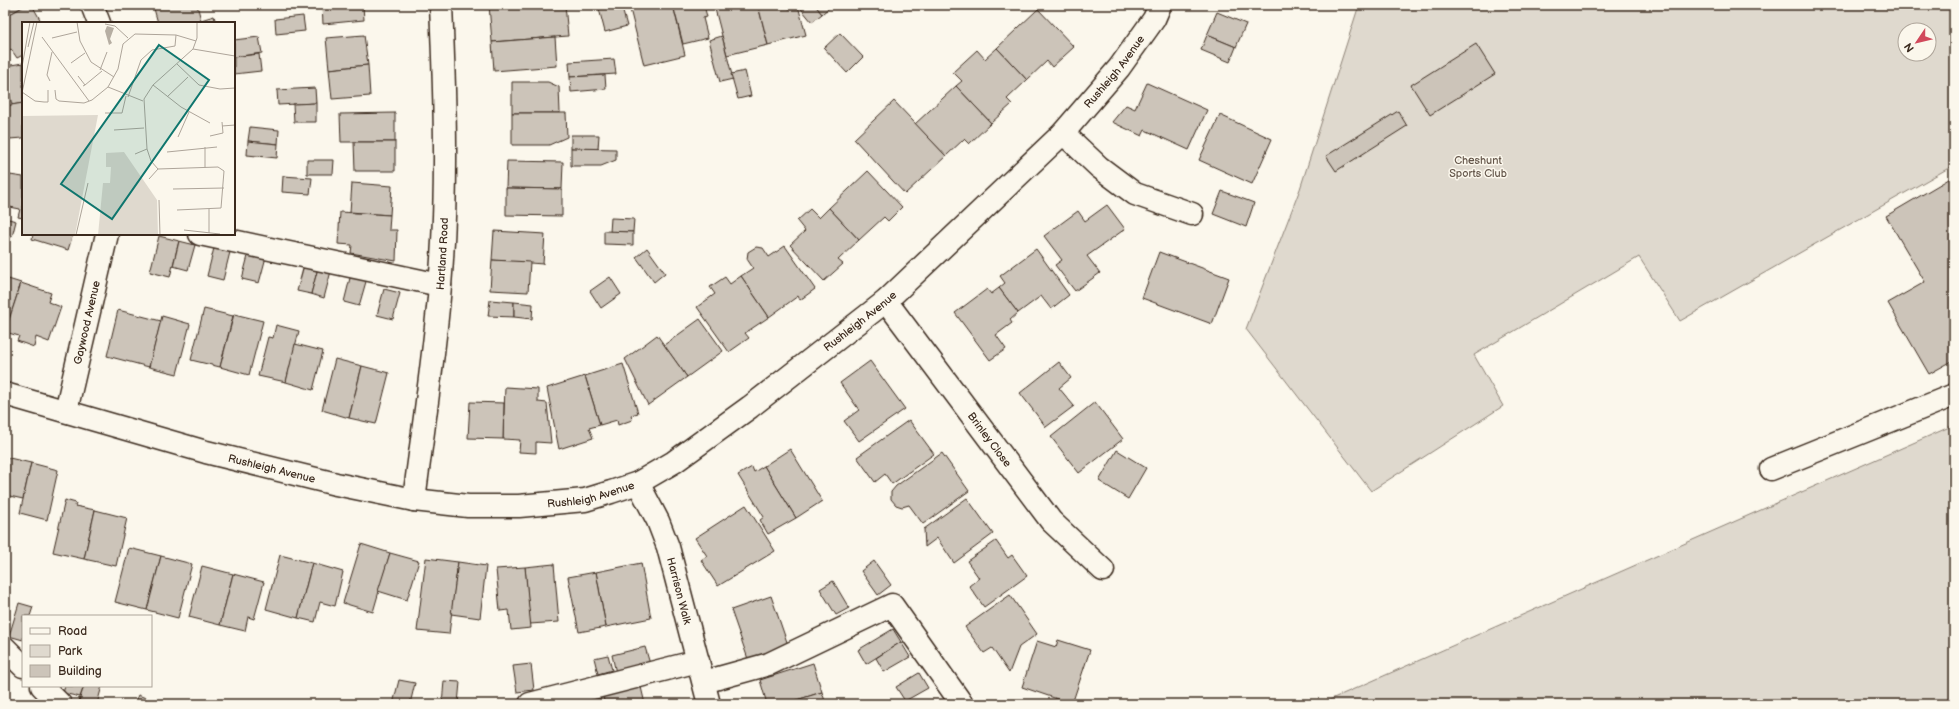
<svg xmlns="http://www.w3.org/2000/svg" width="1959" height="709" viewBox="0 0 1959 709" font-family="'Balsamiq Sans',sans-serif">
<rect width="100%" height="100%" fill="#fbf7ec"/>
<filter id="ink" filterUnits="userSpaceOnUse"><feTurbulence type="fractalNoise" baseFrequency=".025" numOctaves="2"/><feDisplacementMap in="SourceGraphic" scale="8" xChannelSelector="R" yChannelSelector="G"/><feConvolveMatrix kernelMatrix="1 2 1 2 8 2 1 2 1" color-interpolation-filters="sRGB"/></filter>
<g filter="url(#ink)">
<!-- green -->
<g fill="#dfd9ce" stroke="#8d8276" fill-rule="evenodd">
<path d="M1359,5h595v160l-274,156 -41,-64 -165,98 29,51 -132,85 -125,-162 54,-140zM1905,30h24v24h-24z"/>
<path d="M1954,425v279h-634z"/>
</g>
<!-- building -->
<g fill="#ccc4b9" stroke="#3b2a1e">
<path d="M5,5h21l-21,12z"/>
<path d="M26,5h6l10,18h-19v32l-6,3 -6,-9 -6,4v-36z"/>
<path d="M153,5h44l4,15 -13,3h-30z"/>
<path d="M322,5h41l1,15 -41,4z"/>
<path d="M489,5h76l3,31 -76,6z"/>
<path d="M598,5h23l6,21 -22,6z"/>
<path d="M629,5h44l12,50 -41,10z"/>
<path d="M673,5h31l3,12 -4,1 5,20 -25,6z"/>
<path d="M714,5h44l10,40 -41,10z"/>
<path d="M758,5h30l1,4 9,-3 8,29 -38,10z"/>
<path d="M798,5h17l7,9 -10,8z"/>
<path d="M815,5h17l-10,9z"/>
<path d="M1038,9l36,38 -22,20 -5,-6 -20,19 -30,-32z"/>
<path d="M1217,12l29,12 -10,23 -29,-12z"/>
<path d="M214,16l2,7h-28l13,-3z"/>
<path d="M303,16l2,15 -29,3 -1,-15z"/>
<path d="M840,33l23,24 -16,16 -23,-25z"/>
<path d="M364,35l4,30 -39,4 -3,-31z"/>
<path d="M1207,35l29,12 -6,15 -29,-12z"/>
<path d="M722,36l11,43 -13,3 -11,-42z"/>
<path d="M259,37l3,16 -28,4v-17z"/>
<path d="M555,37l2,29 -63,5 -2,-29z"/>
<path d="M1476,44l19,30 -65,41 -19,-30z"/>
<path d="M997,48l30,32 -20,19 5,5 -21,19 -35,-37 6,-5 -9,-9 24,-22 8,9z"/>
<path d="M259,54l2,17 -27,3v-17z"/>
<path d="M614,59l2,15 -46,3 -1,-15z"/>
<path d="M23,63v40l-11,2 -7,-30v-9z"/>
<path d="M368,65l2,31 -38,3 -3,-30z"/>
<path d="M745,71l6,25 -13,3 -7,-25z"/>
<path d="M605,75l1,14 -35,3 -1,-15z"/>
<path d="M512,82h36l11,5 1,26h-48z"/>
<path d="M1147,83l60,27 -18,40 -44,-20 -3,6 -30,-14 14,-17 9,4z"/>
<path d="M956,86l35,37 -22,21 -5,-5 -18,17 -31,-32z"/>
<path d="M315,88l1,15 -38,2 -1,-15z"/>
<path d="M894,101l52,55 -41,38 -51,-55z"/>
<path d="M23,103v35l-14,1 -4,-18v-15z"/>
<path d="M316,103v19h-22l-1,-18z"/>
<path d="M1398,111l9,15 -71,45 -10,-15z"/>
<path d="M395,113v29h-54l-1,-28z"/>
<path d="M512,113h54l1,24 -18,8h-37z"/>
<path d="M1220,115l52,24 -20,45 -53,-24z"/>
<path d="M250,127l29,3 -1,14 -30,-3z"/>
<path d="M571,135h28l-1,14 -27,-1z"/>
<path d="M248,141l30,3 -1,14 -30,-3z"/>
<path d="M354,142h41v29h-40z"/>
<path d="M571,148l45,1v11l-15,6h-30z"/>
<path d="M307,160h27l-1,14h-26z"/>
<path d="M507,161l56,1 -1,27 -56,-1z"/>
<path d="M868,171l34,36 -14,14 -4,-4 -25,23 -30,-32z"/>
<path d="M10,175l13,2v41l-5,-1 2,-8 -15,-3z"/>
<path d="M283,176l29,2 -2,16 -28,-2z"/>
<path d="M1954,176v184l-25,14 -41,-71 37,-21 -39,-66z"/>
<path d="M352,183l40,3 -2,29 -40,-3z"/>
<path d="M506,188l56,1v27l-56,-1z"/>
<path d="M1222,191l32,12 -8,24 -33,-13z"/>
<path d="M1107,205l18,24 -38,27 13,17 -25,18 -20,-26 7,-5 -18,-24 34,-25 7,10z"/>
<path d="M829,208l30,32 -21,20 5,4 -19,17 -34,-36 15,-14 -8,-10 13,-12 9,9z"/>
<path d="M340,212l50,3 -1,15h8l-1,31 -45,-8 1,-8 -14,-1z"/>
<path d="M5,218l11,3 -4,16 -7,-2z"/>
<path d="M611,218l23,1 -1,13h-23z"/>
<path d="M494,231l51,3 -2,30 -51,-4z"/>
<path d="M604,231l29,1v13l-29,-1z"/>
<path d="M33,234h40l-5,16 -36,-11z"/>
<path d="M159,236l20,5 -9,36 -20,-5z"/>
<path d="M179,241l16,4 -7,25 -15,-4z"/>
<path d="M785,246l30,43 -15,11 -2,-4 -29,21 -28,-41 12,-8 -6,-9 1,-7 8,-5 7,1 6,9z"/>
<path d="M214,248l16,4 -7,28 -16,-4z"/>
<path d="M647,248l18,25 -11,9 -18,-25z"/>
<path d="M1036,249l33,46 -18,14 -10,-13 -23,17 -19,-25 6,-5 -5,-7z"/>
<path d="M249,252l17,5 -7,26 -17,-4z"/>
<path d="M1159,252l70,26 -17,46 -70,-26z"/>
<path d="M492,260l38,2 -2,30 -38,-2z"/>
<path d="M304,265l14,3 -7,26 -14,-3z"/>
<path d="M318,268l13,3 -7,27 -13,-4z"/>
<path d="M351,274l16,4 -8,28 -15,-4z"/>
<path d="M741,276l28,41 -24,16 4,5 -20,14 -32,-45 18,-13 -5,-7 15,-10 5,7z"/>
<path d="M610,277l11,17 -20,14 -11,-17z"/>
<path d="M5,278l16,5 -16,49z"/>
<path d="M21,283l30,10 -3,9 13,5 -12,35 -13,-5 -2,10 -17,-6 2,-5 -14,-4z"/>
<path d="M999,288l19,25 -8,7 2,3 -16,12 10,14 -16,11 -35,-47 32,-24 4,5z"/>
<path d="M384,289l16,4 -7,26 -16,-4z"/>
<path d="M490,300l24,2v15l-26,-1z"/>
<path d="M514,302l19,2 -1,15 -18,-2z"/>
<path d="M204,309l29,7 -13,51 -29,-7z"/>
<path d="M118,310l43,11 -12,46 -42,-11z"/>
<path d="M234,314l29,7 -14,54 -29,-8z"/>
<path d="M162,316l28,8 -13,50 -28,-7z"/>
<path d="M700,319l23,32 -36,26 -23,-32z"/>
<path d="M276,325l23,6 -13,51 -28,-6 10,-39 5,1z"/>
<path d="M657,335l30,42 -39,28 -23,-46z"/>
<path d="M295,344l28,7 -10,39 -27,-8z"/>
<path d="M335,359l27,7 -13,52 -27,-8z"/>
<path d="M870,361l35,48 -46,32 -15,-20 15,-11 -19,-27z"/>
<path d="M1059,362l12,16 -12,10 15,18 -28,21 -26,-34z"/>
<path d="M623,364l15,49 -7,2 1,5 -14,5 -1,-5 -17,5 -15,-49z"/>
<path d="M362,366l27,7 -13,51 -27,-6z"/>
<path d="M585,376l15,49 -11,3 4,10 -34,11 -12,-61z"/>
<path d="M505,387l33,2v13l9,1 4,40 -15,-1v11l-17,-1 1,-12 -17,-1z"/>
<path d="M470,402l34,1 -1,36 -35,-1z"/>
<path d="M1095,402l28,37 -44,34 -28,-36z"/>
<path d="M909,420l25,34 -42,30 -7,-10 -10,8 -18,-25z"/>
<path d="M790,449l32,52 -26,17 -32,-52z"/>
<path d="M1117,450l29,18 -18,31 -29,-18z"/>
<path d="M942,453l27,38 -46,33 -14,-19 -7,2 -6,-2 -5,-6v-7l5,-6z"/>
<path d="M5,457l26,6 -8,36 -18,-4z"/>
<path d="M31,463l27,7 -11,50 -27,-7z"/>
<path d="M764,466l32,52 -28,16 -8,-14 4,-3 -26,-42 14,-8 2,5z"/>
<path d="M967,498l26,36 -39,29 -17,-25 -12,9 -1,-18z"/>
<path d="M65,500l11,3 -1,3 20,4 -11,49 -31,-7z"/>
<path d="M746,505l29,46 -57,35 -17,-26 6,-4 -12,-18z"/>
<path d="M95,510l32,8 -11,48 -32,-7z"/>
<path d="M996,541l12,17 4,-3 15,21 -43,31 -15,-21 10,-8 -12,-17z"/>
<path d="M361,544l29,9 -17,59 -30,-9z"/>
<path d="M129,548l32,8 -14,54 -32,-8z"/>
<path d="M390,553l29,8 -12,39 -29,-9z"/>
<path d="M280,555l32,8 -14,55 -32,-9z"/>
<path d="M161,556l31,8 -14,54 -31,-8z"/>
<path d="M426,558l32,4 -9,72 -32,-3z"/>
<path d="M874,561l17,24 -13,10 -17,-24z"/>
<path d="M458,562l28,4 -6,52 -29,-4z"/>
<path d="M312,563l31,9 -8,34 -15,-4 -5,20 -17,-4z"/>
<path d="M641,563l10,55 -45,9 -10,-55z"/>
<path d="M554,564l5,58 -29,2 -5,-57z"/>
<path d="M202,566l31,8 -13,51 -31,-8z"/>
<path d="M525,567l6,61 -20,2 -2,-20 -9,1 -4,-42z"/>
<path d="M596,572l10,55 -27,5 -11,-55z"/>
<path d="M233,574l31,8 -10,37 -6,-2 -3,14 -25,-6z"/>
<path d="M833,581l16,27 -13,7 -16,-26z"/>
<path d="M1010,595l27,39 -18,13 -10,26 -17,-25 -8,5 -19,-26z"/>
<path d="M771,596l17,49 -40,14 -17,-49z"/>
<path d="M19,603l14,4 -3,9h-7v24l-14,-4z"/>
<path d="M893,629l8,13 -35,22 -8,-14z"/>
<path d="M1058,640l32,10 -18,54 -50,-17 15,-46 19,6z"/>
<path d="M901,642l9,15 -26,15 -8,-14z"/>
<path d="M645,647l5,17 -34,9 -4,-18z"/>
<path d="M608,655l4,15 -14,4 -4,-16z"/>
<path d="M813,663l9,29 -38,12h-17l-7,-24z"/>
<path d="M531,664l3,26 -17,2 -4,-26z"/>
<path d="M919,673l9,15 -23,13 -9,-14z"/>
<path d="M399,680l16,3 -5,21h-17z"/>
<path d="M444,681l16,1 -2,22h-16z"/>
<path d="M65,686h19l-4,11 -17,-4z"/>
<path d="M84,686h18l-5,18 -18,-3z"/>
<path d="M641,687l4,17h-40l-2,-7z"/>
<path d="M822,692l4,12h-42z"/>
<path d="M138,695l16,6 -1,3h-19z"/>
</g>
<g fill="none" stroke-linecap="round" stroke-linejoin="round">
<defs>
<g id="minor">
<path d="M92,5l7,18"/>
<path d="M1063,133l36,34 36,27 57,20"/>
<path d="M200,234l240,51"/>
<path id="s1" d="M886,301l165,220 52,49"/>
<path id="s2" d="M5,394l201,58 130,32 78,16 54,6h51l66,-6 26,-8 27,-9 36,-21 76,-55 136,-106 177,-168 56,-65 35,-49 6,-14"/>
<path id="s3" d="M66,411l41,-177"/>
<path d="M1771,469l183,-74"/>
<path id="s4" d="M638,483l20,38 10,26 41,157"/>
<path id="s5" d="M414,500c9,-71 20,-142 26,-214 8,-93 5,-187 1,-281"/>
<path d="M5,648l18,18"/>
<path d="M704,682l65,-18 123,-59 70,99"/>
<path d="M42,686l18,18"/>
<path d="M530,704l168,-43"/>
</g>
</defs>
<!-- minor casing -->
<use href="#minor" stroke="#3b2a1e" stroke-width="25"/>
<!-- minor -->
<use href="#minor" stroke="#fbf7ec" stroke-width="22"/>
</g>
</g>
<g text-anchor="middle" stroke-width="3" stroke-linejoin="round" paint-order="stroke">
<!-- street labels -->
<g font-size="11" fill="#3b2a1e" stroke="#fbf7ec">
<text dy="4" stroke="none"><textPath href="#s2" startOffset="1282">Rushleigh Avenue</textPath></text>
<text dy="4" stroke="none"><textPath href="#s5" startOffset="248">Hartland Road</textPath></text>
<text dy="4" stroke="none"><textPath href="#s2" startOffset="925">Rushleigh Avenue</textPath></text>
<text dy="4" stroke="none"><textPath href="#s3" startOffset="91">Gaywood Avenue</textPath></text>
<text dy="4" stroke="none"><textPath href="#s1" startOffset="173">Brinley Close</textPath></text>
<text dy="4" stroke="none"><textPath href="#s2" startOffset="277">Rushleigh Avenue</textPath></text>
<text dy="4" stroke="none"><textPath href="#s2" startOffset="601">Rushleigh Avenue</textPath></text>
<text dy="4" stroke="none"><textPath href="#s4" startOffset="116">Harrison Walk</textPath></text>
</g>
<!-- park labels -->
<g font-size="11" fill="#64564a" stroke="#fbf7ec">
<text x="1478" y="164">Cheshunt<tspan x="1478" dy="13">Sports Club</tspan></text>
</g>
</g>
<!-- overview -->
<g transform="translate(22 22)">
<rect width="213" height="213" fill="#fbf7ec"/>
<path d="M76,93l-23,120h-53v-119zM102,130l33,48 1,35h-60l5,-52h7l1,-16h-5v-14z" fill="#dfd9ce"/>
<path d="M85,4l7,2 -4,11 2,4 -3,2 -4,-14z" fill="#b6aea2"/>
<path fill="none" stroke="#aea59a" stroke-width="1" d="M55,0l3,19 11,21 23,15M83,2l10,2 13,12M20,15l47,64M30,16l25,-6M6,25l6,-25M171,27l42,7M49,41l14,-10M155,42l22,21 21,4 15,-1M0,45l8,-45M78,48l7,-18M56,54l7,9 -2,1M28,59l-3,-6 5,-23M63,63l17,-14M131,63l28,22 29,16M86,65l35,14M33,68l1,9 3,2 25,2 8,-3 16,-13 10,-18 5,-25 12,-10 41,1 20,6M0,70l13,9 9,1h4v-12M0,71l15,-71M106,75l13,-37 11,-10 23,-4 1,-11M145,75l21,-20M83,91h17l4,-17M200,104l13,-1M92,108l30,-2M188,114l13,-3 -1,-11M156,115l11,-25M183,125v21M145,130l50,-5M113,132l12,-5M136,147l60,-2 6,4 -3,37 -44,2M127,157l9,-10 -7,-8 -4,-12 -3,-50 9,-14 40,-36 4,-11v-16M151,167l51,-1M137,178l1,35M187,187v24M162,208l36,4M54,213l12,-52"/>
<path fill="#0f766e" fill-opacity="0.15" stroke="#0f766e" stroke-width="2" d="M137,23l50,35 -97,139 -51,-35z"/>
<rect width="213" height="213" fill="none" stroke="#3b2a1e" stroke-width="2"/>
</g>
<!-- margin -->
<rect width="1959" height="709" fill="none" stroke="#fbf7ec" stroke-width="20"/>
<rect x="10" y="10" width="1939" height="689" fill="none" stroke="#3b2a1e" stroke-width="1.5" filter="url(#ink)"/>
<!-- legend -->
<rect x="22" y="615" width="130" height="72" fill="#fbf7ec" stroke="#aea59a"/>
<rect x="30" y="628" width="20" height="6" fill="#fbf7ec" stroke="#aea59a"/>
<text x="58" y="635" font-size="12" fill="#3b2a1e">Road</text>
<rect x="30" y="645" width="20" height="12" fill="#dfd9ce" stroke="#aea59a"/>
<text x="58" y="655" font-size="12" fill="#3b2a1e">Park</text>
<rect x="30" y="665" width="20" height="12" fill="#ccc4b9" stroke="#aea59a"/>
<text x="58" y="675" font-size="12" fill="#3b2a1e">Building</text>
<!-- north arrow -->
<g transform="translate(1917 42) rotate(235)"><circle r="19" fill="#fbf7ec" stroke="#aea59a"/>
<path d="M0-3L7 15L0 10L-7 15Z" fill="#d1495b"/>
<text y="-6" font-size="11" font-weight="bold" text-anchor="middle" fill="#3b2a1e">N</text>
</g>
</svg>
